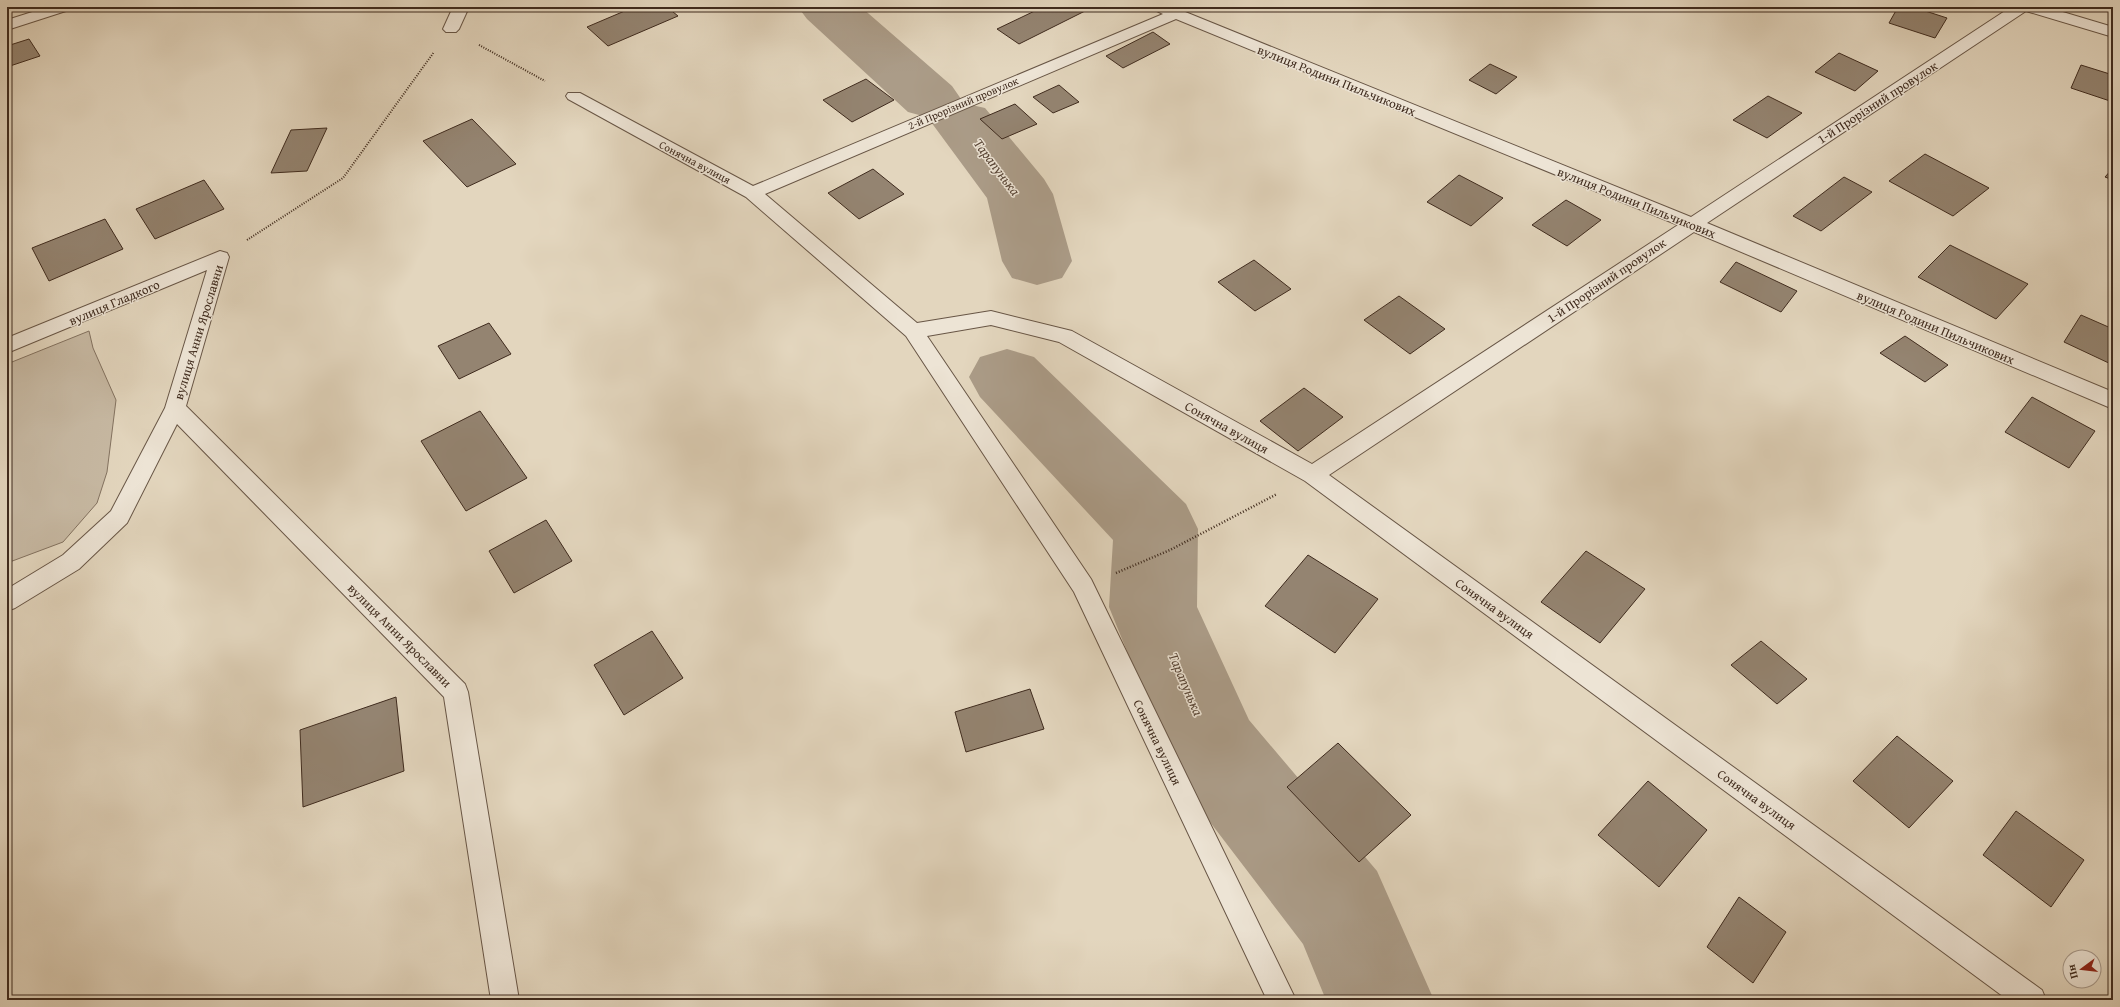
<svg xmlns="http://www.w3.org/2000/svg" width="2120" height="1007" viewBox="0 0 2120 1007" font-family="'Gentium Book Plus',serif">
<rect width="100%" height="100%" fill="#e3d6be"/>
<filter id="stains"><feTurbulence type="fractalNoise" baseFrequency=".005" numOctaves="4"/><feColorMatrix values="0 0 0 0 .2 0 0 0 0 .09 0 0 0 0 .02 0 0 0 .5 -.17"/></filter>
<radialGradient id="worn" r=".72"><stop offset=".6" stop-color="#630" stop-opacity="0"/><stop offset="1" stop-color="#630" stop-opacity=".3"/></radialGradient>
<!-- green -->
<path fill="#c7b9a3" stroke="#837260" d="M89,331l4,17 23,52 -9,72 -10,31 -34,39 -56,21v-199z"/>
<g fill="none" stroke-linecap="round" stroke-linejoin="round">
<!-- river -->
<g fill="#ab9c88" fill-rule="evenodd">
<path d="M798,7h63l91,79 9,13 -3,5 5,-1 22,5 59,71 9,15 19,67 -10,17 -25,7 -25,-7 -10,-17 -15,-63 -56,-76 4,-6 -5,2 -22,-6 -101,-93z"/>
<path d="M1007,349l27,8 152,147 12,25 -1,78 52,113 128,151 57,129h-108l-23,-56 -122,-160 -72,-177 4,-67 -133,-143 -11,-20 11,-20z"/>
</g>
</g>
<!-- building -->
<g fill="#948471" stroke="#3f2b1e">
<path d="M634,7h33l11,9 -70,30 -21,-19z"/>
<path d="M1043,7l48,1 -72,36 -22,-15z"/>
<path d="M1898,7h15l34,11 -12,20 -46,-15z"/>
<path d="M1153,32l17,12 -47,24 -17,-12z"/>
<path d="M29,39l11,17 -33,11v-21z"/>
<path d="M1839,53l39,18 -23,20 -40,-19z"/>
<path d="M1490,64l27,13 -21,17 -27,-14z"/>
<path d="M2081,65l32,10v27l-42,-14z"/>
<path d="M866,79l28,21 -42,22 -29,-22z"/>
<path d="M1059,85l20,17 -26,11 -20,-16z"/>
<path d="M1768,96l34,17 -35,25 -34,-18z"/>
<path d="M1015,104l22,20 -35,15 -22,-20z"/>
<path d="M472,119l44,45 -49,23 -44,-46z"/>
<path d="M327,128l-20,43 -36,2 20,-43z"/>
<path d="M1925,154l64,34 -36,28 -64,-35z"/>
<path d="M2113,168v12l-8,-3z"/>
<path d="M873,169l31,25 -45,25 -31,-26z"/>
<path d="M1459,175l44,23 -32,28 -44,-24z"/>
<path d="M1844,177l28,15 -51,39 -28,-15z"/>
<path d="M204,180l20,29 -69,30 -19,-30z"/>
<path d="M1566,200l35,20 -34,26 -35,-21z"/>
<path d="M105,219l18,30 -74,32 -17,-33z"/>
<path d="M1950,245l78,39 -32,35 -78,-42z"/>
<path d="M1254,260l37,29 -36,22 -37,-29z"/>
<path d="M1736,262l61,29 -16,21 -61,-30z"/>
<path d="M1399,296l46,33 -35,25 -46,-34z"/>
<path d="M2081,315l32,14v36l-49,-23z"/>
<path d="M489,323l22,31 -52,25 -21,-33z"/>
<path d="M1905,336l43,29 -23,17 -45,-29z"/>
<path d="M1304,388l39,29 -45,34 -38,-30z"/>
<path d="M2032,397l63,34 -26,37 -64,-36z"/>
<path d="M480,411l47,67 -61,33 -45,-70z"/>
<path d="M546,520l26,41 -58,32 -25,-42z"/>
<path d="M1586,551l59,38 -45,54 -59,-41z"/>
<path d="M1308,555l70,44 -43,54 -70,-47z"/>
<path d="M652,631l31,47 -59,37 -30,-50z"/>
<path d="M1761,641l46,38 -30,25 -46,-39z"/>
<path d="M1030,689l14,40 -78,23 -11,-40z"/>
<path d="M396,697l8,74 -101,36 -3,-77z"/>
<path d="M1897,736l56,45 -44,47 -56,-47z"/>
<path d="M1338,743l73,72 -52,47 -72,-75z"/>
<path d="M1648,781l59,49 -48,57 -61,-52z"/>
<path d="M2016,811l68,49 -33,47 -68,-52z"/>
<path d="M1739,897l47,35 -33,51 -46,-36z"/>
</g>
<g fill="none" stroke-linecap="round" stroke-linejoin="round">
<defs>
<g id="minor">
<path d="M453,7h16l-10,22 -3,3h-10l-3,-3z"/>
<path d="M1152,7h21l518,210 320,-210h35l67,20v10l-87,-26 -319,212 406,169v17l-419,-177 -365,243 713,515 4,10h-38l-703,-519 -246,-139 -68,-17 -64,11 164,243 205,421h-29l-193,-408 -168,-256 -160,-139 -178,-98 -2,-3 2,-3h12l173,93 410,-172 -8,-4zM1176,19l502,206 -366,239 -240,-133 -81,-20 -74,12 -152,-129z"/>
<path d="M220,251l7,2 2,4 -43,149 279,278 3,8 51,308h-28l-47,-303 -267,-273 -50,99 -48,46 -64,39 -8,3v-22l56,-34 48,-44 54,-103 42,-138 -200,83v-15z"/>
</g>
<path id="tertiary" d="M48,7h24l-3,3 -62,20v-10z"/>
</defs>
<!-- minor casing -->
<use href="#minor" stroke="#685646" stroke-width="2"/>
<!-- tertiary casing -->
<use href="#tertiary" stroke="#685646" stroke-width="2"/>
<!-- path-far1 -->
<g stroke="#3f2b1e" stroke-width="2" stroke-dasharray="1 1.5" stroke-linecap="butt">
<path d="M479,45l66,36"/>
<path d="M247,240l96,-62 91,-126"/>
</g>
<!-- path -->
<path stroke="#3f2b1e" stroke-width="2.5" stroke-dasharray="1 2" stroke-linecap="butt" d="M1116,573l54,-23 107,-56"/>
<!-- minor -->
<use href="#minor" fill="#ede4d5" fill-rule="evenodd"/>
<!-- tertiary -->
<use href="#tertiary" fill="#ede4d5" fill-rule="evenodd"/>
</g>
<g text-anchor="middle" stroke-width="3" stroke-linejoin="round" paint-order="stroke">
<!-- far-street labels -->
<g font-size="11" fill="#3f2b1e" stroke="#ede4d5">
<text transform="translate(963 103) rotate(-23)" y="4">2-й Прорізний провулок</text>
<text transform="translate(695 162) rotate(28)" y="4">Сонячна вулиця</text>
</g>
<!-- street labels -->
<g font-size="13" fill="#3f2b1e" stroke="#ede4d5">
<text transform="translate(1337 80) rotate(22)" y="5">вулиця Родини Пильчикових</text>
<text transform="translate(1877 102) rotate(-33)" y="5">1-й Прорізний провулок</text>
<text transform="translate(1637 202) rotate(22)" y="5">вулиця Родини Пильчикових</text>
<text transform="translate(1606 280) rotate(-34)" y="5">1-й Прорізний провулок</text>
<text transform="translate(114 302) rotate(-23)" y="5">вулиця Гладкого</text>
<text transform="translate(1936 327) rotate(23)" y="5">вулиця Родини Пильчикових</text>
<text transform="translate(198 332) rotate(-73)" y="5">вулиця Анни Ярославни</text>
<text transform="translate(1227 427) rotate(29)" y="5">Сонячна вулиця</text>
<text transform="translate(1495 608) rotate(36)" y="5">Сонячна вулиця</text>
<text transform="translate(400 635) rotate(45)" y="5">вулиця Анни Ярославни</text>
<text transform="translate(1158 742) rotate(64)" y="5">Сонячна вулиця</text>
<text transform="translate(1757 799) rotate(36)" y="5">Сонячна вулиця</text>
</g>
<!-- water labels -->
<g font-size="14" font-style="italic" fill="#5a4738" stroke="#ede4d5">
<text transform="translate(997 167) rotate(53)" y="5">Тарапунька</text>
<text transform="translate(1186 684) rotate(67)" y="5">Тарапунька</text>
</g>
</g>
<!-- margin -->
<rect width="2120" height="1007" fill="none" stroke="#e3d6be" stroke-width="24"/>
<rect x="8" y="8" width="2104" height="991" fill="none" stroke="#3f2b1e" stroke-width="2"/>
<rect x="12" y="12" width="2096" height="983" fill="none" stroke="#3f2b1e"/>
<!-- north arrow -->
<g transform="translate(2082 969) rotate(255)"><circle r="19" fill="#ede4d5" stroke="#a79a8c"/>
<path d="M0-3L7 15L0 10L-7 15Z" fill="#8f2418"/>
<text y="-6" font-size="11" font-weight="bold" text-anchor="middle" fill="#3f2b1e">Пн</text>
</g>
<rect width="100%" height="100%" filter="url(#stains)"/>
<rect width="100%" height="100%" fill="url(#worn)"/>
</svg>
